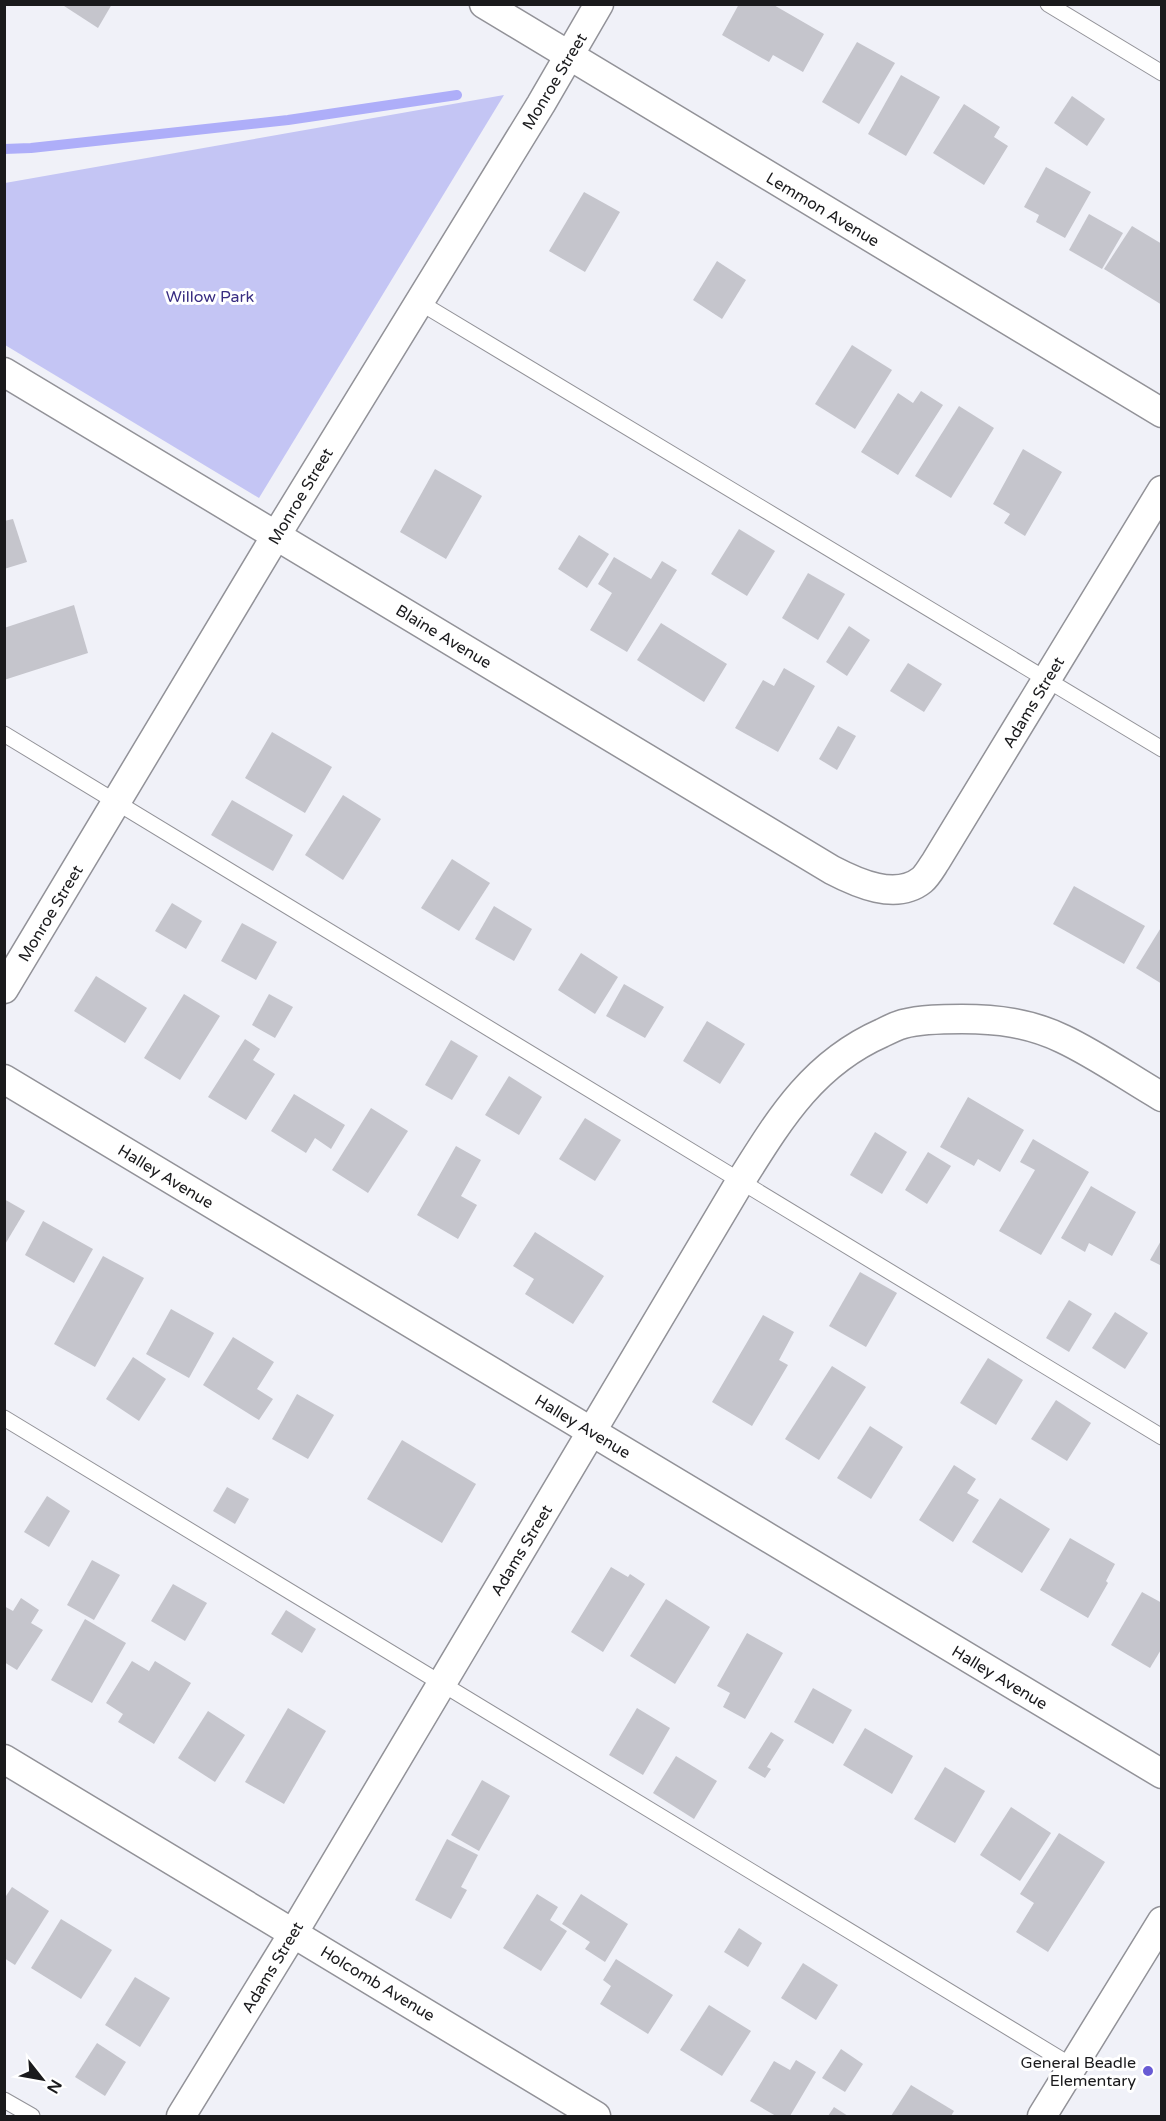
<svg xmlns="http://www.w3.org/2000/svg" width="1166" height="2121" viewBox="0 0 1166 2121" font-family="'Varela Round',sans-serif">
<rect width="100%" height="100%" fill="#f0f1f8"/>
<!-- green -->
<path fill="#c4c5f4" d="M504,95l-245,403 -254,-153v-162z"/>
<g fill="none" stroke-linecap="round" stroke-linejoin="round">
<!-- stream -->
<path stroke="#aeaef9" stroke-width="10" d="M4,149l27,-1 257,-28 169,-25"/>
</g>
<!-- building -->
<g fill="#c5c5cc">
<path d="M61,4h51l-14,24z"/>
<path d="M739,4h33l52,30 -21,38 -30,-17 -4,7 -47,-27z"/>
<path d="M857,42l38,21 -36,61 -37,-22z"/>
<path d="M901,75l39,22 -34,59 -38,-22z"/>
<path d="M1072,96l33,23 -18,27 -33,-23z"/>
<path d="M964,104l36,23 -6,10 14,9 -24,39 -51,-32z"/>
<path d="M1046,167l45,25 -26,46 -29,-16 3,-7 -15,-8z"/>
<path d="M584,192l36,20 -35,60 -36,-21z"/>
<path d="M1089,214l34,19 -21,36 -33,-19z"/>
<path d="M1132,226l30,18v61l-58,-36z"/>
<path d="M717,261l29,19 -24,39 -29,-19z"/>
<path d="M852,345l40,25 -37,59 -40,-25z"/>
<path d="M921,391l22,14 -45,70 -37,-23 37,-59 15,10z"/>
<path d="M959,406l35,22 -43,70 -36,-22z"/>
<path d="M1023,449l39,23 -37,64 -21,-13 6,-9 -17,-10z"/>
<path d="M435,469l47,27 -36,63 -46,-27z"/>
<path d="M13,519l14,43 -23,7v-48z"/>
<path d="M739,529l36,22 -28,45 -36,-22z"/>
<path d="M579,535l30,19 -22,34 -29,-19z"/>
<path d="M614,557l37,22 11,-18 15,9 -50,82 -37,-22 22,-37 -14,-9z"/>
<path d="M808,573l37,21 -27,46 -36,-22z"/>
<path d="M74,605l14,48 -84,27v-52z"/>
<path d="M661,623l66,41 -23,38 -67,-42z"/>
<path d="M849,626l21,14 -23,36 -21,-14z"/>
<path d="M908,663l34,21 -18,28 -34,-21z"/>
<path d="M784,668l31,18 -37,66 -43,-24 28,-48 11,6z"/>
<path d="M838,726l18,10 -19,34 -18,-11z"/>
<path d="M272,732l60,35 -27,46 -60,-35z"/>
<path d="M343,795l38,24 -38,61 -38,-25z"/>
<path d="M232,800l61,35 -20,36 -62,-36z"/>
<path d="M452,859l38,24 -31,48 -38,-23z"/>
<path d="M1074,886l71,40 -21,38 -71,-40z"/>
<path d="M172,903l30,18 -16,28 -31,-18z"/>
<path d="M494,906l38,23 -18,32 -39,-22z"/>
<path d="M242,923l35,19 -21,38 -35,-19z"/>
<path d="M1162,926v58l-26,-16z"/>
<path d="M581,953l37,24 -23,37 -37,-24z"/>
<path d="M96,976l51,32 -22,35 -51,-32z"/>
<path d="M624,984l40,23 -19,31 -39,-22z"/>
<path d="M184,994l36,22 -40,64 -36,-22z"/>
<path d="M269,994l24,13 -18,31 -23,-13z"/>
<path d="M707,1021l38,23 -25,40 -37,-23z"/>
<path d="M245,1039l15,10 -7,11 22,14 -29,46 -38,-23z"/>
<path d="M451,1040l27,16 -26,44 -27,-15z"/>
<path d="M509,1076l33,21 -23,38 -34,-20z"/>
<path d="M294,1094l51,31 -14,24 -16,-11 -9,15 -35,-22z"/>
<path d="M968,1097l56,33 -24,42 -22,-13 -4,7 -34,-19z"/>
<path d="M371,1108l37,23 -40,62 -36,-23z"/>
<path d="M585,1118l36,22 -26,41 -36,-22z"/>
<path d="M875,1132l32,20 -25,42 -32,-19z"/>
<path d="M1033,1139l56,33 -48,83 -42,-24 36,-61 -15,-8z"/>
<path d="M456,1146l25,14 -20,36 16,9 -19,34 -41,-24z"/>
<path d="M928,1152l23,14 -24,38 -22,-14z"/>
<path d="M1091,1186l45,26 -24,44 -23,-13 -4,9 -24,-14z"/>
<path d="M4,1199l21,12 -21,35z"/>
<path d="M43,1221l50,28 -19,34 -49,-28z"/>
<path d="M535,1232l69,44 -31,48 -48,-30 9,-15 -21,-13z"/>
<path d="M1162,1239v27l-12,-6z"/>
<path d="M103,1256l41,22 -49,89 -41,-23z"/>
<path d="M860,1272l37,21 -31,54 -37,-21z"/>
<path d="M1069,1300l23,14 -23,38 -23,-14z"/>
<path d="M171,1309l43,24 -25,45 -43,-24z"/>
<path d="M1115,1312l33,21 -23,36 -33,-21z"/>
<path d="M763,1315l31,17 -15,28 9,5 -36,61 -40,-24z"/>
<path d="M233,1337l41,25 -17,27 16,10 -14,21 -56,-35z"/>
<path d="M133,1357l33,22 -27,42 -33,-22z"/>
<path d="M988,1358l35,22 -27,45 -36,-22z"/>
<path d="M832,1366l34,21 -47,73 -34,-21z"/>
<path d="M297,1394l37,21 -26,44 -36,-20z"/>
<path d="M1056,1400l35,23 -24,38 -36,-22z"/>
<path d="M870,1426l33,21 -32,52 -34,-21z"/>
<path d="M402,1440l74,44 -34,59 -75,-44z"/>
<path d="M954,1465l22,14 -9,14 12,7 -26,42 -34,-22z"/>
<path d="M227,1487l22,12 -14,25 -22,-13z"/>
<path d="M47,1496l23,15 -21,36 -25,-15z"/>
<path d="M1000,1498l50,31 -28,44 -50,-31z"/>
<path d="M1070,1538l45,26 -9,17 2,2 -20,35 -48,-28z"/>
<path d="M92,1560l28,15 -26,45 -27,-15z"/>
<path d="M611,1567l17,10 2,-3 15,10 -42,68 -32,-20z"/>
<path d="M173,1584l34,19 -22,38 -34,-20z"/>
<path d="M1142,1592l20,11v45l-12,20 -39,-23z"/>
<path d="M21,1598l18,12 -8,13 12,7 -26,40 -13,-8v-56l9,5z"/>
<path d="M666,1599l44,28 -35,57 -45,-28z"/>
<path d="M286,1610l30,19 -14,24 -31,-19z"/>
<path d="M85,1619l41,24 -34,60 -41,-23z"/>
<path d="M747,1633l36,20 -38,66 -22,-12 7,-14 -13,-7z"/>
<path d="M132,1661l17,10 6,-10 36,22 -37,61 -36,-22 5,-8 -17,-11z"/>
<path d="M813,1688l39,22 -19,34 -39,-22z"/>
<path d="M288,1708l38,23 -42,73 -39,-22z"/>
<path d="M637,1708l33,20 -27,47 -34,-20z"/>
<path d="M208,1711l37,24 -30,47 -37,-24z"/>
<path d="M865,1728l48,28 -21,38 -49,-29z"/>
<path d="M771,1732l13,8 -17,27 4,2 -6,9 -17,-10z"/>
<path d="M676,1756l41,25 -23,38 -41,-26z"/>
<path d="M945,1767l40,24 -30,52 -41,-24z"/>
<path d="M482,1780l28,16 -31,55 -28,-16z"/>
<path d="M1011,1807l40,26 -31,48 -40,-26z"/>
<path d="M1059,1833l46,29 -57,90 -32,-20 18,-29 -14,-9z"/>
<path d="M447,1839l31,16 -17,32 6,3 -16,29 -36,-19z"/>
<path d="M12,1887l37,24 -34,54 -11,-7v-59z"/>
<path d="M537,1894l21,13 -8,13 17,11 -26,40 -38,-23z"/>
<path d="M581,1894l47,30 -23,38 -20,-13 5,-7 -28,-18z"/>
<path d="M61,1919l51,31 -31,49 -50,-31z"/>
<path d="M739,1928l23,15 -14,24 -24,-15z"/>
<path d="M616,1959l57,36 -25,39 -48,-30 11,-18 -8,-6z"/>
<path d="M803,1963l35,22 -22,35 -35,-22z"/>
<path d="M135,1977l35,21 -30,49 -35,-22z"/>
<path d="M709,2005l42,26 -29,45 -42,-26z"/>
<path d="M97,2043l29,19 -21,34 -30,-19z"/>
<path d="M841,2049l22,15 -18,28 -23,-14z"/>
<path d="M796,2060l20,12 -26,44h-14l-26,-15 24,-40 16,9z"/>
<path d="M911,2085l43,26 -3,5h-60z"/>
<path d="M834,2107l14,9h-20z"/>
</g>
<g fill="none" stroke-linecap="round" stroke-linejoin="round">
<defs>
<g id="lane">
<path d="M1048,4l114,69"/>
<path d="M419,302l743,447"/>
<path d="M4,734l1158,703"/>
<path d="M4,1418l1068,648"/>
<path d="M4,2100l28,16"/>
</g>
<g id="street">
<path d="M484,4l678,409"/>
<path d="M4,372l828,498c25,13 64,31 90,10 5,-4 10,-13 14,-19l226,-371"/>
<path d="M4,989l273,-455 264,-430 58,-100"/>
<path d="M4,1079l1158,695"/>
<path d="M4,1759l592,357"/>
<path d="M181,2116l113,-184 446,-750c39,-62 72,-118 142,-149 6,-3 14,-7 21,-9 18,-5 40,-5 59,-5 35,0 68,4 101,20 34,16 66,39 99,58"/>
<path d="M1042,2116l120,-195"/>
</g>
</defs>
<!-- lane casing -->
<use href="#lane" stroke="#929298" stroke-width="17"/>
<!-- street casing -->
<use href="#street" stroke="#929298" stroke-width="31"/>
<!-- lane -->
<use href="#lane" stroke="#fff" stroke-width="15"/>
<!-- street -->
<use href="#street" stroke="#fff" stroke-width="28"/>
</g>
<!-- markers -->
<circle fill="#685bd4" stroke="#fff" stroke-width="2" cx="1148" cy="2071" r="6"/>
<g text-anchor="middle" stroke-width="6" stroke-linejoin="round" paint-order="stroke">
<!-- street labels -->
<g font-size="16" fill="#1a1a1c" stroke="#fff">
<text transform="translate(554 81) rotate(-59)" y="6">Monroe Street</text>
<text transform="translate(823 209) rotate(31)" y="6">Lemmon Avenue</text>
<text transform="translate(300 496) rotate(-59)" y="6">Monroe Street</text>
<text transform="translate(444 636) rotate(31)" y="6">Blaine Avenue</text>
<text transform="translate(1033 702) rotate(-59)" y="6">Adams Street</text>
<text transform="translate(50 913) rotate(-59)" y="6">Monroe Street</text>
<text transform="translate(166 1176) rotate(31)" y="6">Halley Avenue</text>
<text transform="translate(583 1426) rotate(31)" y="6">Halley Avenue</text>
<text transform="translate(521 1550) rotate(-59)" y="6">Adams Street</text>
<text transform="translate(1000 1677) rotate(31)" y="6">Halley Avenue</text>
<text transform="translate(272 1967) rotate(-59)" y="6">Adams Street</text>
<text transform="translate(378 1983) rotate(31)" y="6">Holcomb Avenue</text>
</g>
<!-- park labels -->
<g font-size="16" fill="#382c81" stroke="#fff">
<text x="210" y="302">Willow Park</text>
</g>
<!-- poi labels -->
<g font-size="16" fill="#1a1a1c" stroke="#fff" text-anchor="end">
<text x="1136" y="2068">General Beadle<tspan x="1136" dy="18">Elementary</tspan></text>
</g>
</g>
<!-- border -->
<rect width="1166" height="2121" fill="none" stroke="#1a1a1c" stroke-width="12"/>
<!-- north arrow -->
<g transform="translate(42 2079) rotate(121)" stroke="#ffffff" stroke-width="4.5" paint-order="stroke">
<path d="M0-4.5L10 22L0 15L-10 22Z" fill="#1a1a1c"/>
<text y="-9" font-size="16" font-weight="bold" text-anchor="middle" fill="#1a1a1c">N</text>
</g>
</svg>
